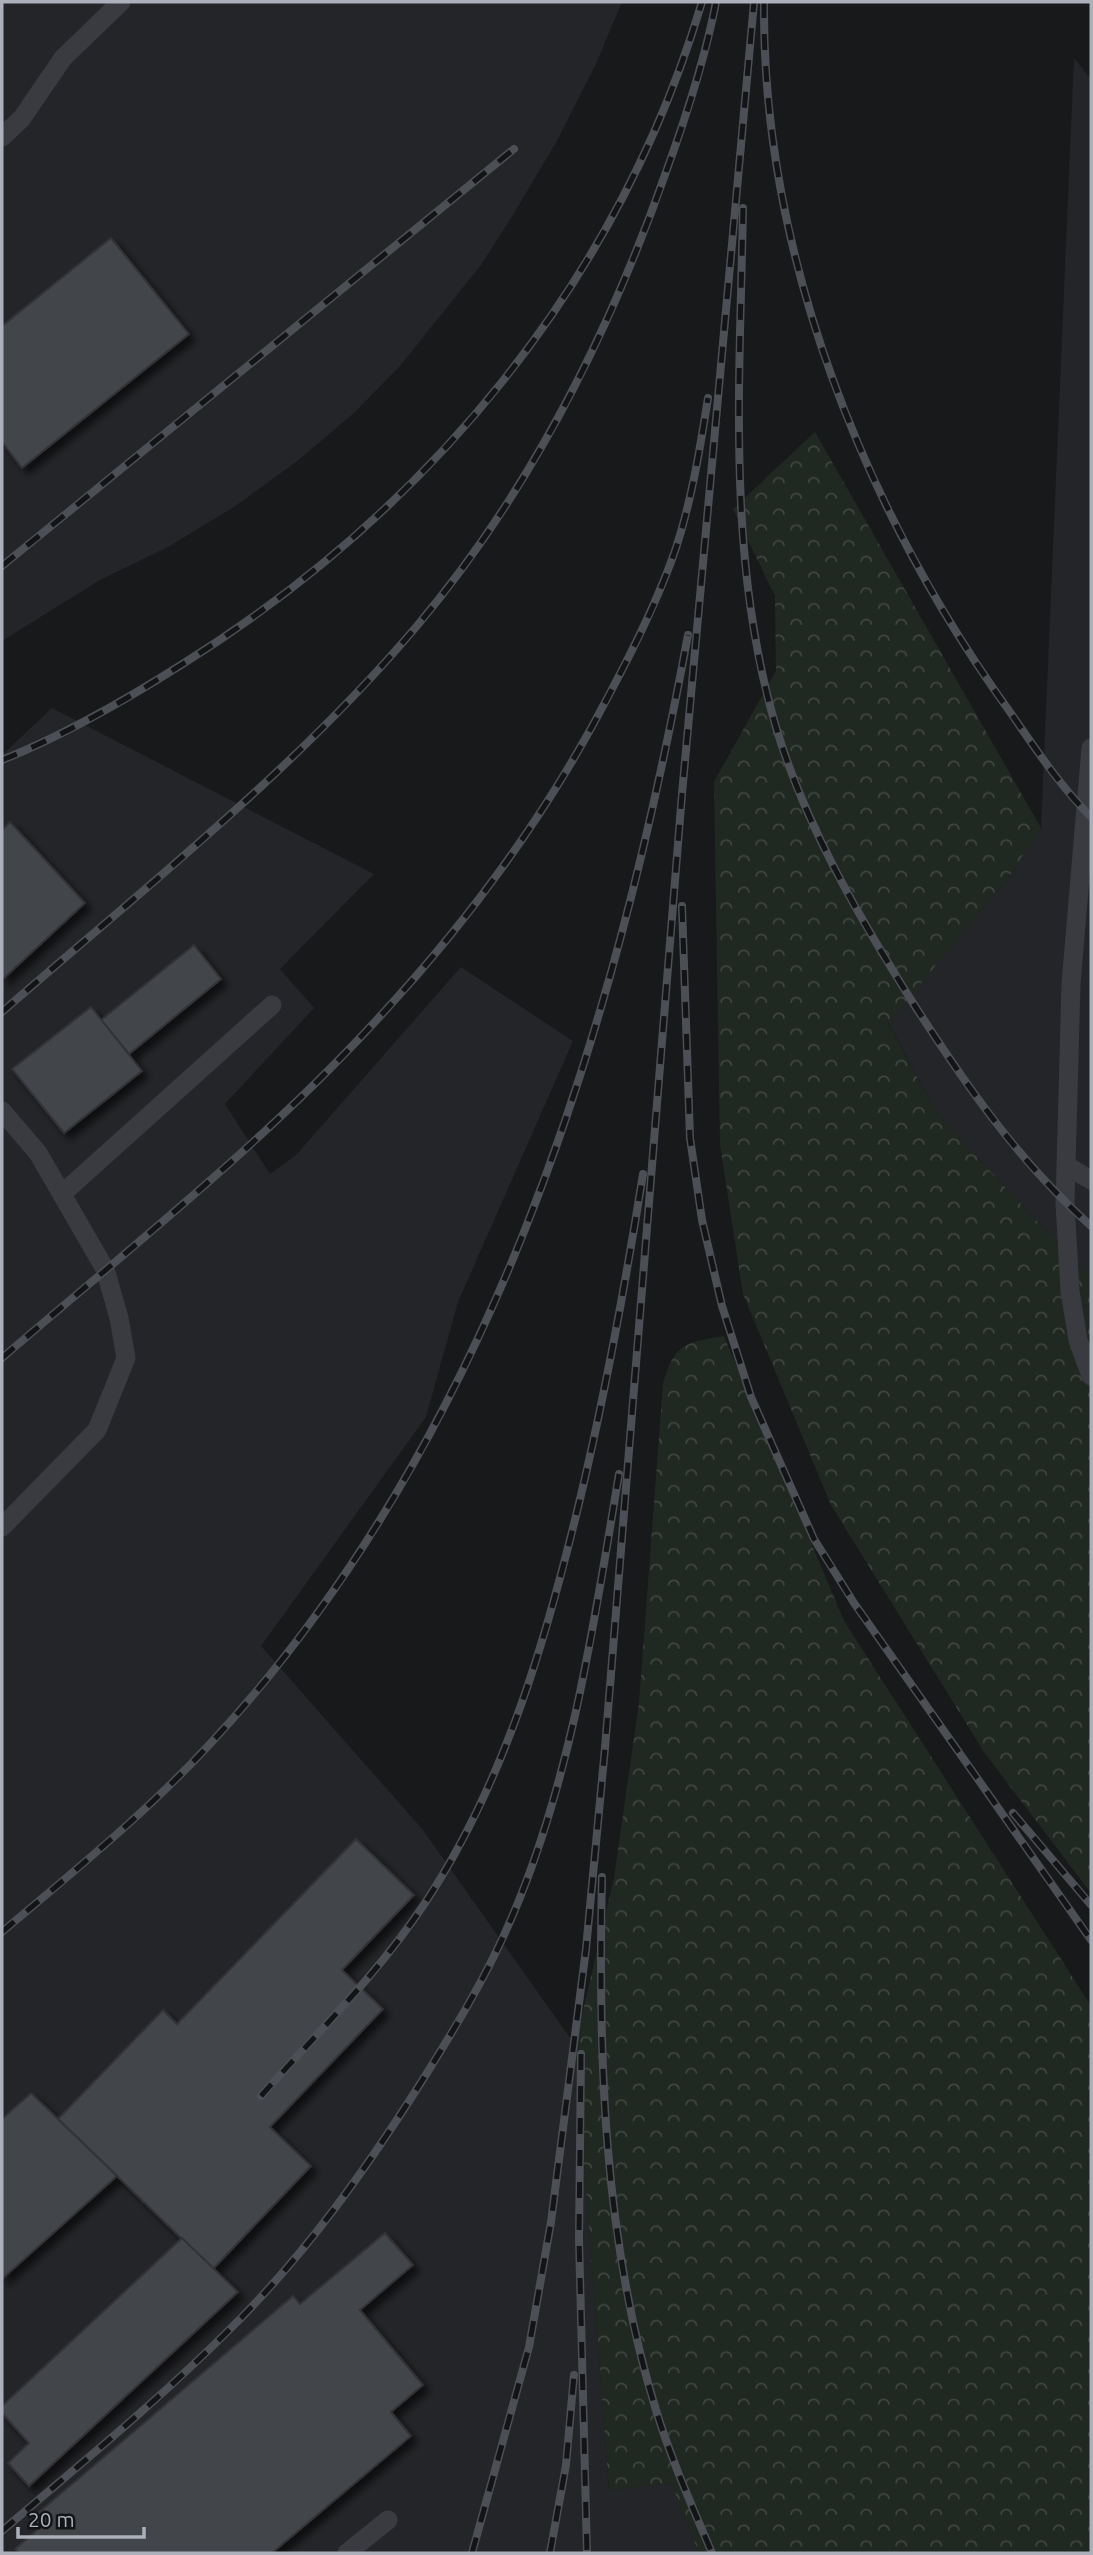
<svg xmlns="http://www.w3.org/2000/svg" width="1093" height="2555" viewBox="0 0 1093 2555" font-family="Ubuntu,sans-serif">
<defs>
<pattern id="forest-crowns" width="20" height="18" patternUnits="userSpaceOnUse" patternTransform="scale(1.75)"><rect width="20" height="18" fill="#202921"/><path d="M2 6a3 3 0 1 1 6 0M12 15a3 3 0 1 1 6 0" fill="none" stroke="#3e463f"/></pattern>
<filter id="shadow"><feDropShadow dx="6" dy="6" stdDeviation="3.5" flood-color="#0009"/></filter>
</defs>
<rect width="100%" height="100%" fill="#18191b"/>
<!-- built -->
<g fill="#242528">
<path d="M2,2h620l-27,64 -37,73 -42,71 -35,55 -81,101 -46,47 -58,49 -62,45 -66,40 -68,33 -98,61z"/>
<path d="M1074,58l17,21v1200l-154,-165 -49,-92 118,-141 35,-53z"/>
<path d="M52,708l322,166 -94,95 34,39 -89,96 45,70 26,-19 165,-188 112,74 -115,261 -32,115 -165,229 162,184 152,215 34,445 62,-7 28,70h-697v-1798z"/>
</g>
<!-- forest -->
<g fill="url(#forest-crowns)">
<path d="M815,432l226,396 -35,53 -118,142 49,91 154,165v614l-107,-141 -153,-247 -88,-211 -23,-150 -6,-362 62,-111 -1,-75 -42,-87z"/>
<path d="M724,1336l120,285 247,385v547h-392l-28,-70 -62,7 -34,-445 39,-167 25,-175 24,-319c12,-41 21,-41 61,-48z"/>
</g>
<!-- building -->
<g fill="#424448" stroke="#323337" stroke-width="2" filter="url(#shadow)">
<path d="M111,238l78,96 -167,134 -20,-26v-116z"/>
<path d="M10,822l75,81 -83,77v-150z"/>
<path d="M194,945l27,34 -92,75 -28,-34z"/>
<path d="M91,1007l51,64 -78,62 -52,-64z"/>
<path d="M356,1839l58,56 -72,75 41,39 -113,118 41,39 -98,103 -155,-150 105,-109 14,14z"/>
<path d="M31,2093l86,83 -115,103v-160z"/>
<path d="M385,2233l28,32 -53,45 63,75 -32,27 20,24 -139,117h-253l-4,-4 24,-21 -8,-9 262,-223 7,8z"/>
<path d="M182,2238l56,54 -209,194 -21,-23 21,-20 -27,-30v-7z"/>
</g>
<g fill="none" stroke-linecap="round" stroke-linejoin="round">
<!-- lane -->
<g stroke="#393b40" stroke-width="19">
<path d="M2,137l20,-19 41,-60 58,-56"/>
<path d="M1091,748l-20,236 -6,219 5,88 8,49 13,36"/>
<path d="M2,1111l36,42 67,116 14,49 7,40 -29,72 -95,97"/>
<path d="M1067,1166l24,14"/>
<path d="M63,1193l209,-188"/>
<path d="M347,2553l41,-33"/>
</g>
<defs>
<g id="rail">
<path d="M764,2c-2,252 100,508 246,710 25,36 50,74 81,105"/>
<path d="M743,208c-3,172 -17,351 33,519 29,98 83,190 137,276 52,81 106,159 178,223"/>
<path d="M2,566l512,-417"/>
<path d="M2,760c63,-25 122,-59 179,-95 247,-154 437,-382 521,-663"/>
<path d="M682,906l8,232 12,82 20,86 29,91 63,142 40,64 237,337"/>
<path d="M2,1012c141,-123 293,-242 414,-385 113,-134 192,-290 250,-455 20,-55 39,-112 50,-170"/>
<path d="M2,1358c123,-106 259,-213 369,-332 94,-100 176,-211 239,-333 25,-47 49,-95 66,-145 16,-49 24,-100 32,-150"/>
<path d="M1013,1813l78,92"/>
<path d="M602,1877c-4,177 1,362 54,533 15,49 36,96 56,143"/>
<path d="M2,1932c71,-60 144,-119 207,-187 282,-303 405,-712 479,-1110"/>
<path d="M581,2054l-2,184 8,315"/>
<path d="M261,2096c55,-62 118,-123 164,-193 81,-123 122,-266 156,-408 25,-106 45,-214 62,-321"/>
<path d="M2,2531c77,-66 156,-130 228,-202 74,-73 135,-158 190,-245 34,-54 67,-108 92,-167 60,-140 82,-294 107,-443"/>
<path d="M472,2553l57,-206 22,-125 35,-273 19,-201 77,-954 72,-792"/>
<path d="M550,2553l16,-88 8,-90"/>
</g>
</defs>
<!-- rail casing -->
<use href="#rail" stroke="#4c4f55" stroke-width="8"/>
<!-- rail -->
<use href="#rail" stroke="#131416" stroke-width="5" stroke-dasharray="16" stroke-linecap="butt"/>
</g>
<!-- border -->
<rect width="1093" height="2555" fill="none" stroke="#abb0ba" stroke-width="7"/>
<!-- scale -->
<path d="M18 2527v10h126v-10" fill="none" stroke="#abb0ba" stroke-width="3.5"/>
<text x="28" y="2527" font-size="21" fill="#abb0ba" stroke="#131416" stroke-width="5" paint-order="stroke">20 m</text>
</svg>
